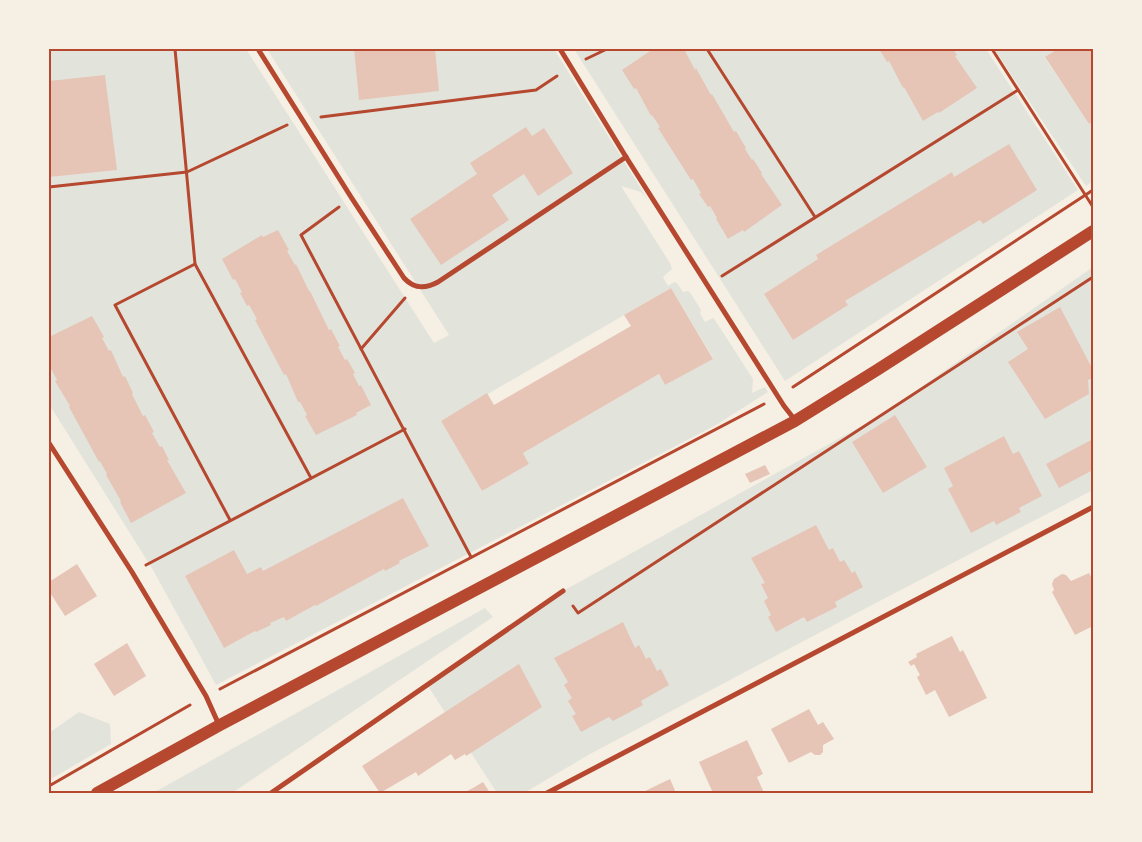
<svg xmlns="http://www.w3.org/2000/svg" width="1142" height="842" viewBox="0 0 1142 842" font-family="Manrope,sans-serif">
<rect width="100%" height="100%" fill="#f6efe4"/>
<!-- green -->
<g fill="#e2e4dc" fill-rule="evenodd">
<path d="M49,49h197l188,294 15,-8 -182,-286h287l94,151 -7,-8 -20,-6 49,77 2,6 -9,8 5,9 6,-4 3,1 6,9 6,-1 12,19 -1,3 5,9 8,-4 2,2 38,59 -1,14 13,-6 3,5 -52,33 -500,260 -63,-115 -104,-166zM671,288l42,70 -48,27 -6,-11 -136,79 6,11 -47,27 -41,-70z"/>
<path d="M574,49h412l92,141 -293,191z"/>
<path d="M994,49h64l-13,9 44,66 4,-3v60l-7,5z"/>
<path d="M1093,267v223l-221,115 -282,149 -66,39h-27l-71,-110 137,-92 315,-174z"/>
<path d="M485,608l8,9 -261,176h-79z"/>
<path d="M79,712l31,12 1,20 -62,36v-47z"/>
</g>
<!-- building -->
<g fill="#e6c5b7">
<path d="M354,49h81l4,42 -80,9z"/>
<path d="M653,49h31l11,21 1,-2 15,27 1,-1 22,38 2,-1 10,17 -1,1 7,11 1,-1 9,14 -1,1 21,31 -38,27 -1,-2 -15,9 -12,-20 1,-1 -7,-12 -2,1 -9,-13 2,-1 -8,-14 -2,1 -33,-52 2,-1 -8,-12 -1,1 -15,-28 -2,1 -12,-19z"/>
<path d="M879,49h74l4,6 -2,1 22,32 -38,25 -1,-1 -15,9 -19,-34 -1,1 -14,-27 -2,1z"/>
<path d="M1058,49h35v72l-4,3 -44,-67z"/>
<path d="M105,75l12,95 -68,7v-96z"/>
<path d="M526,127l6,9 12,-8 29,45 -35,23 -14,-22 -32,21 17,25 -68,45 -31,-46 67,-45 -7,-11z"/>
<path d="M1009,144l28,46 -54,34 -3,-4 -135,81 3,4 -55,35 -29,-46 54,-35 -2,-4 136,-83 2,5z"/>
<path d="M278,230l11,20 -2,1 8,14 1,-1 13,27h1l19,39 2,-1 9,17 -2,1 7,13 2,-1 8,14 -2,1 6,12 2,-1 10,20 -15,8 1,2 -41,20 -11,-19 2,-1 -7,-13h-2l-12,-28 -2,1 -29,-55 2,-1 -8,-14 -2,1 -7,-13 2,-1 -7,-13 -2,1 -11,-21 40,-24 1,2z"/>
<path d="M671,288l42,71 -48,26 -6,-11 -136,79 6,11 -47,27 -41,-70 46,-28 7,12 137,-79 -7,-11z"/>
<path d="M1060,307l33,63v8l-5,2 1,14 -44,25 -37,-57 20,-13 -11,-17z"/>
<path d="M92,316l12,21 -2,1 7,13 2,-1 12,27 2,-1 8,17 -1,1 11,22 2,-1 9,17 -2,1 8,14 2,-1 7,14h-2l19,33 -55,30 -11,-21 1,-1 -15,-26 1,-1 -7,-13 -1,1 -30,-55 1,-1 -15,-25 2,-1 -8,-15v-25l2,-2v-2z"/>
<path d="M895,415l32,52 -44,26 -31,-51z"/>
<path d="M1004,436l9,18 6,-3 23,45 -23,12 2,4 -25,13 -2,-4 -23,12 -23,-44 5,-3 -9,-18z"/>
<path d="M1093,439v31l-34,18 -13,-24z"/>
<path d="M765,465l5,9 -20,9 -5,-9z"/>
<path d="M403,498l26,48 -30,15 1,2 -15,8 -1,-2 -68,37 -1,-1 -29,16 -2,-4 -14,6 1,2 -15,7 -1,-1 -31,17 -39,-72 49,-26 13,24 14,-7 2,4z"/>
<path d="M816,525l13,25 4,-2 7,14 4,-2 8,13 3,-2 8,16 -28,15 2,5 -30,15 -3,-5 -28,15 -8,-15 3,-2 -7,-14 4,-3 -7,-14 4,-1 -14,-25z"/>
<path d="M77,564l20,32 -32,20 -16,-25v-9z"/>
<path d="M1089,573l4,8v45l-18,9 -23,-43 2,-2 -2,-6 2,-5 8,-5 4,1 5,6z"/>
<path d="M623,622l12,26 4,-3 7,14 4,-2 7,14 4,-2 8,16 -28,16 2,4 -30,16 -4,-4 -28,15 -9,-16 4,-2 -8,-13 4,-3 -8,-13 4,-3 -14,-24z"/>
<path d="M952,636l8,16 3,-2 24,48 -38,19 -14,-27 -9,5 -9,-18 3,-2 -6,-11 -3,2 -3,-4 9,-5 -1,-3z"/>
<path d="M127,643l19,33 -32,20 -20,-32z"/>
<path d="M519,664l23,43 -76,49 -1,-2 -10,6 -4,-6 -33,22 -2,-4 -36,21 -18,-27z"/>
<path d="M809,709l9,16 5,-3 11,17 -11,6v7l-3,3h-5l-4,-3 -22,11 -18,-34z"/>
<path d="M747,740l16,34 -6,3 7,16h-51l-14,-31z"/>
<path d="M670,779l6,14h-35z"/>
<path d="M483,782l7,11h-27l10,-5z"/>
</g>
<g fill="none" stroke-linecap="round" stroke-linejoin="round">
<!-- path -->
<g stroke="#b5482f" stroke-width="3">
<path d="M175,49l20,215 116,214"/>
<path d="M707,49l108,168"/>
<path d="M992,49l101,158"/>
<path d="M586,59l21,-10"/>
<path d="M321,117l215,-27 21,-14"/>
<path d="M49,187l138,-15 100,-47"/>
<path d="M339,207l-38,28 170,322"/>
<path d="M195,264l-80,41 115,215"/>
<path d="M722,276l296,-186"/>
<path d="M361,349l44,-51"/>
<path d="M793,387l300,-197"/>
<path d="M146,565l259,-136"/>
<path d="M573,606l5,7 515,-336"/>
<path d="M220,689l544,-285"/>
<path d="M49,786l141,-81"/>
</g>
<!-- minor -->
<g stroke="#b5482f" stroke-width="5">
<path d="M258,49l93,148 53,81c10,11 21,11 34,4l188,-125"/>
<path d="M560,49l66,108 158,249 11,14"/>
<path d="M49,443l83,129 74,124 13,29"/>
<path d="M271,793l292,-202"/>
<path d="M547,793l546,-286"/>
</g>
<!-- primary -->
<path stroke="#b5482f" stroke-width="12" d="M97,793l123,-68 575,-304 82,-51 216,-139"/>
</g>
<!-- border -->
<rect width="1142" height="842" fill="none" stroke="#f6efe4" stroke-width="100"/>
<rect x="50" y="50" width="1042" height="742" fill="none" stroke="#b5482f" stroke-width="2"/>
</svg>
